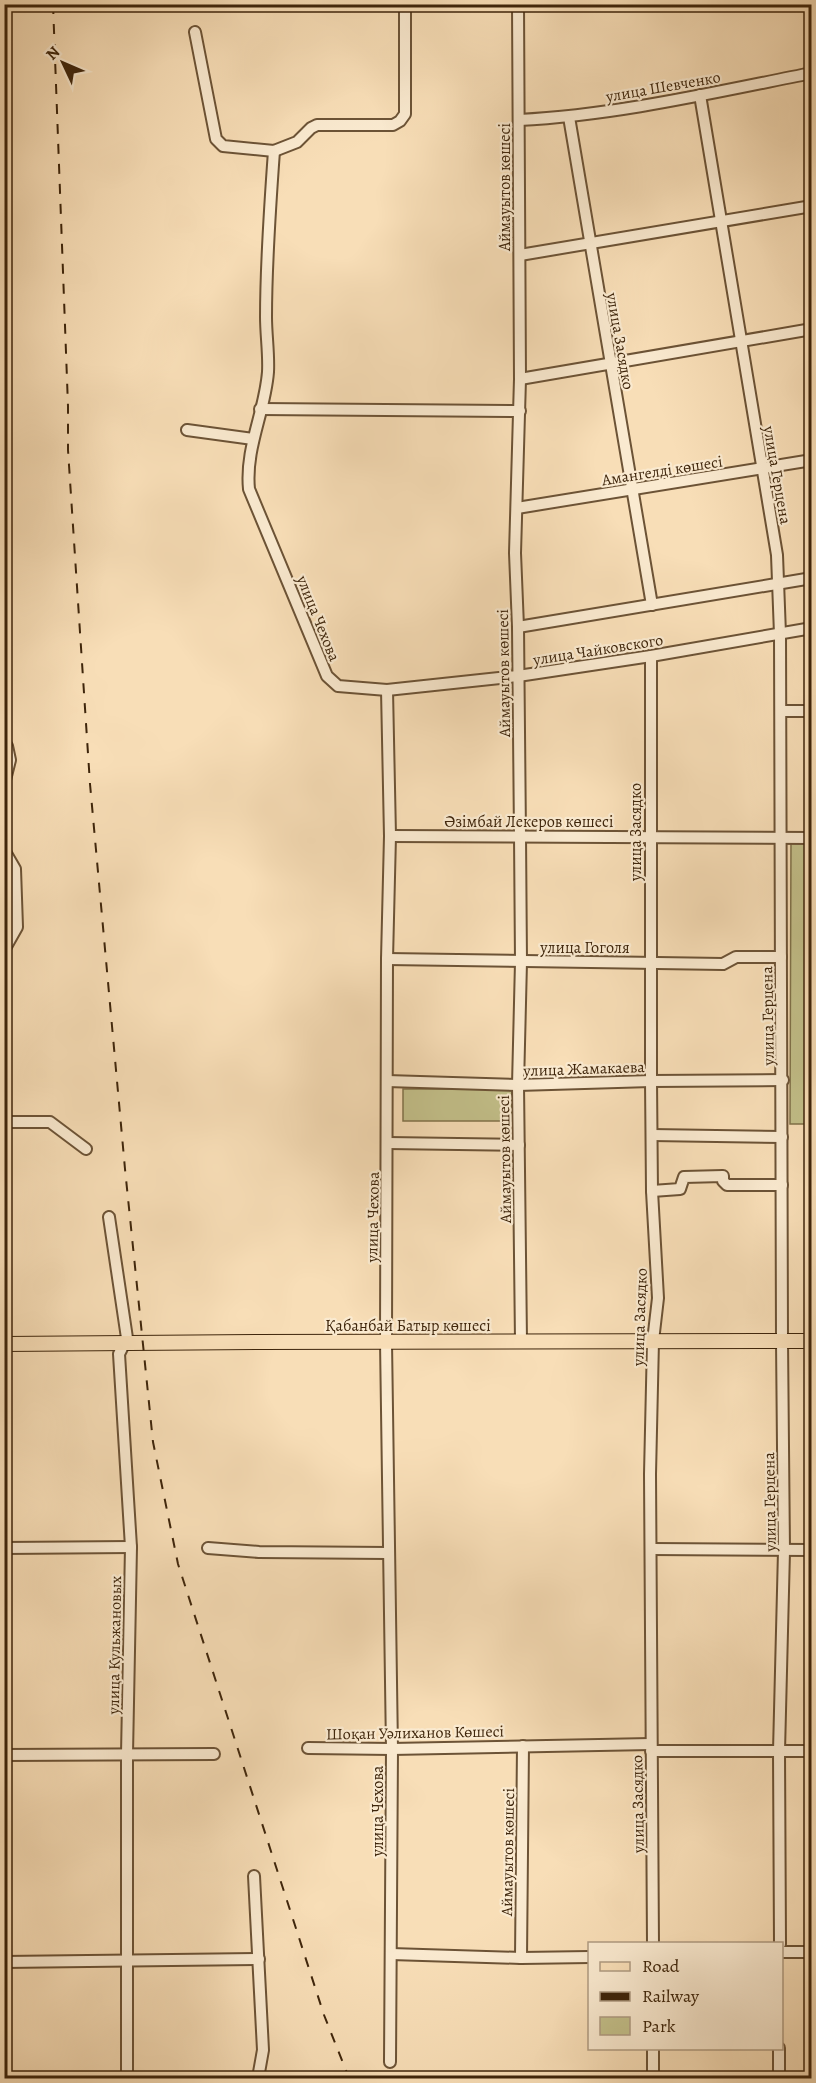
<svg xmlns="http://www.w3.org/2000/svg" width="816" height="2083" viewBox="0 0 816 2083" font-family="Alegreya,serif">
<rect width="100%" height="100%" fill="#f8deb7"/>
<filter id="stains"><feTurbulence type="fractalNoise" baseFrequency=".00333" numOctaves="4"/><feColorMatrix values="0 0 0 0 .2 0 0 0 0 .09 0 0 0 0 .02 0 0 0 .5 -.17"/></filter>
<radialGradient id="worn" r=".72"><stop offset=".6" stop-color="#630" stop-opacity="0"/><stop offset="1" stop-color="#630" stop-opacity=".3"/></radialGradient>
<!-- green -->
<g fill="#c3c08a" stroke="#80724a" stroke-width="1.5">
<path d="M791,839h20v285h-21z"/>
<rect x="403" y="1089" width="109" height="32"/>
</g>
<g fill="none" stroke-linecap="round" stroke-linejoin="round">
<defs>
<g id="minor">
<path d="M518,4l2,375 -5,174 3,74 2,209 1,126 -3,123 3,256"/>
<path d="M195,32l21,107 7,7 51,5 23,-9 14,-14 6,-3h76l7,-4 5,-7v-110"/>
<path d="M700,95l77,460 3,79 2,707 2,210 -5,200 1,193"/>
<path d="M569,117l83,488"/>
<path d="M519,120c99,-5 196,-28 293,-47"/>
<path d="M274,151c-4,55 -8,110 -8,166 0,18 3,37 2,55 -3,40 -23,76 -19,117l78,187 11,10 49,4 131,-14 133,-20 161,-28"/>
<path d="M520,255l292,-49"/>
<path d="M520,379l292,-50"/>
<path d="M260,409l260,2"/>
<path d="M187,430l66,9"/>
<path d="M517,508l295,-48"/>
<path d="M518,627l294,-49"/>
<path d="M651,656v425l1,110 6,107 -5,43 -3,133 3,470"/>
<path d="M387,690l3,146 -3,123 -1,383 6,407 -2,313"/>
<path d="M781,711h31"/>
<path d="M4,784l6,-24 -3,-14"/>
<path d="M390,836l422,2"/>
<path d="M4,850l11,19 2,58 -13,23"/>
<path d="M387,959l336,5 13,-7h45"/>
<path d="M387,1081l131,4 133,-4 132,-1"/>
<path d="M4,1122h46l36,27"/>
<path d="M652,1135l130,2"/>
<path d="M388,1143l131,2"/>
<path d="M652,1191l28,-2 4,-12 39,-1v5l4,4h55"/>
<path d="M109,1217l18,121 -8,16 12,193 -4,207v324"/>
<path d="M4,1548l127,-1"/>
<path d="M208,1548l51,4 129,1"/>
<path d="M652,1549l160,1"/>
<path d="M308,1748l84,1 259,-5"/>
<path d="M651,1751h161"/>
<path d="M4,1755l210,-1"/>
<path d="M254,1876l9,174 -5,28"/>
<path d="M782,1952h30"/>
<path d="M391,1954l130,4 69,-1"/>
<path d="M521,1958l2,-212"/>
<path d="M4,1962l255,-3"/>
<path d="M653,2078v-30"/>
<path d="M779,2078v-30"/>
</g>
<path id="major" d="M4,1344l251,-2 557,-1"/>
</defs>
<!-- minor casing -->
<use href="#minor" stroke="#6c5336" stroke-width="14"/>
<!-- major casing -->
<use href="#major" stroke="#3e250b" stroke-width="16"/>
<!-- minor -->
<use href="#minor" stroke="#faead0" stroke-width="10"/>
<!-- major -->
<use href="#major" stroke="#f8deb7" stroke-width="14"/>
<!-- rail -->
<path stroke="#3e250b" stroke-width="2" stroke-dasharray="10 10" stroke-linecap="butt" d="M53,4l15,402v44l22,334 35,385 28,273 25,122 146,451 25,63"/>
</g>
<g text-anchor="middle" stroke-width="4.5" stroke-linejoin="round" paint-order="stroke">
<!-- street labels -->
<g font-size="16" fill="#3e250b" stroke="#faead0">
<text transform="translate(663 86) rotate(-10)" y="6">улица Шевченко</text>
<text transform="translate(504 187) rotate(-90)" y="6">Аймауытов көшесі</text>
<text transform="translate(621 341) rotate(80)" y="6">улица Засядко</text>
<text transform="translate(662 470) rotate(-9)" y="6">Амангелді көшесі</text>
<text transform="translate(778 475) rotate(80)" y="6">улица Герцена</text>
<text transform="translate(319 618) rotate(68)" y="6">улица Чехова</text>
<text transform="translate(598 649) rotate(-9)" y="6">улица Чайковского</text>
<text transform="translate(503 673) rotate(-91)" y="6">Аймауытов көшесі</text>
<text x="529" y="827">Әзімбай Лекеров көшесі</text>
<text transform="translate(635 832) rotate(-90)" y="6">улица Засядко</text>
<text x="585" y="953">улица Гоголя</text>
<text transform="translate(767 1016) rotate(-91)" y="6">улица Герцена</text>
<text transform="translate(584 1068) rotate(-2)" y="6">улица Жамакаева</text>
<text transform="translate(504 1159) rotate(-91)" y="6">Аймауытов көшесі</text>
<text transform="translate(372 1217) rotate(-89)" y="6">улица Чехова</text>
<text transform="translate(639 1317) rotate(-88)" y="6">улица Засядко</text>
<text x="408" y="1331">Қабанбай Батыр көшесі</text>
<text transform="translate(769 1502) rotate(-91)" y="6">улица Герцена</text>
<text transform="translate(114 1645) rotate(-89)" y="6">улица Кульжановых</text>
<text transform="translate(415 1732) rotate(-1)" y="6">Шоқан Уәлиханов Көшесі</text>
<text transform="translate(637 1804) rotate(-91)" y="6">улица Засядко</text>
<text transform="translate(377 1811) rotate(-90)" y="6">улица Чехова</text>
<text transform="translate(507 1852) rotate(-89)" y="6">Аймауытов көшесі</text>
</g>
</g>
<!-- margin -->
<rect width="816" height="2083" fill="none" stroke="#f8deb7" stroke-width="24"/>
<rect x="6" y="6" width="804" height="2071" fill="none" stroke="#3e250b" stroke-width="3"/>
<rect x="12" y="12" width="792" height="2059" fill="none" stroke="#3e250b" stroke-width="1.5"/>
<!-- legend -->
<rect x="588" y="1942" width="195" height="108" fill="#faead0" stroke="#af9b81" stroke-width="1.5"/>
<rect x="600" y="1962" width="30" height="9" fill="#f8deb7" stroke="#af9b81" stroke-width="1.5"/>
<text x="642" y="1972" font-size="18" fill="#3e250b">Road</text>
<rect x="600" y="1992" width="30" height="9" fill="#3e250b" stroke="#af9b81" stroke-width="1.5"/>
<text x="642" y="2002" font-size="18" fill="#3e250b">Railway</text>
<rect x="600" y="2017" width="30" height="18" fill="#c3c08a" stroke="#af9b81" stroke-width="1.5"/>
<text x="642" y="2032" font-size="18" fill="#3e250b">Park</text>
<!-- north arrow -->
<g transform="translate(63 63) rotate(314)" stroke="#faead0" stroke-width="4.5" paint-order="stroke">
<path d="M0-4.5L10 22L0 15L-10 22Z" fill="#3e250b"/>
<text y="-9" font-size="16" font-weight="bold" text-anchor="middle" fill="#3e250b">N</text>
</g>
<rect width="100%" height="100%" filter="url(#stains)"/>
<rect width="100%" height="100%" fill="url(#worn)"/>
</svg>
